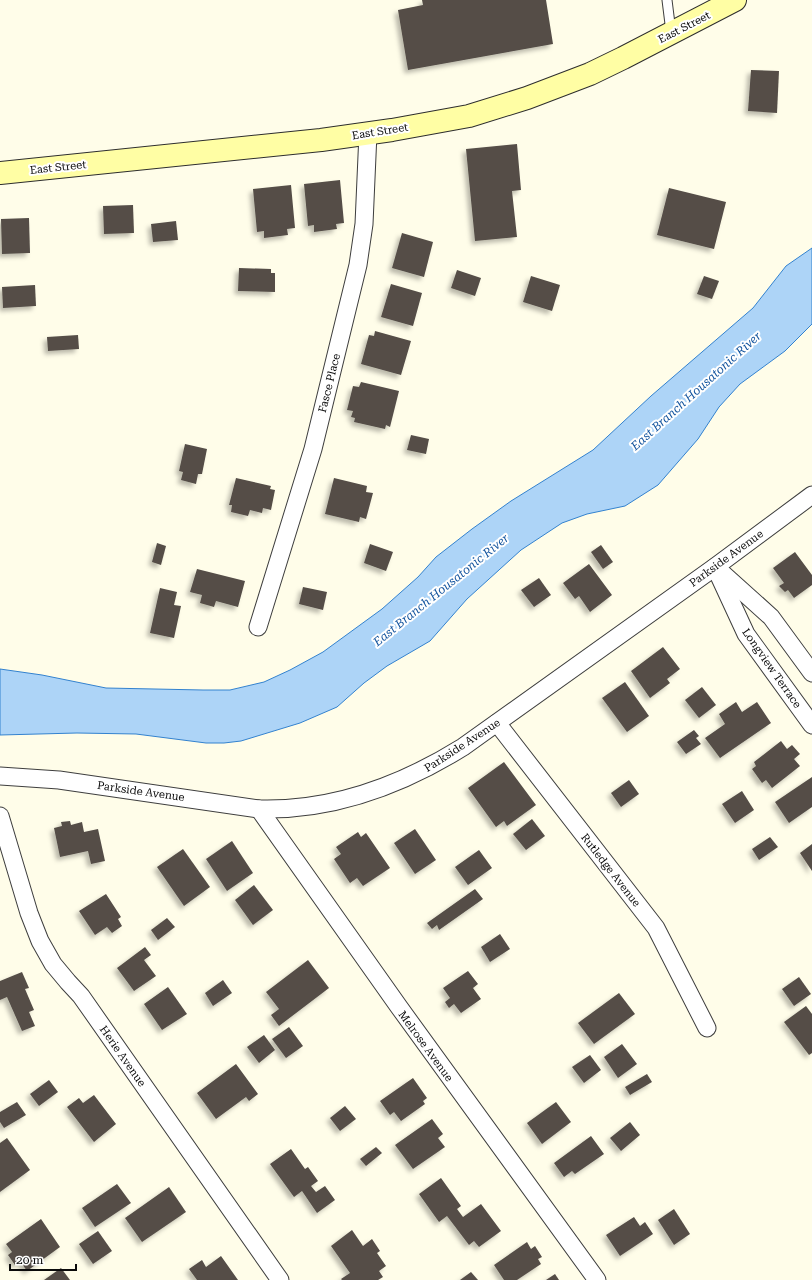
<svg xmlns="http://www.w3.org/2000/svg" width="812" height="1280" viewBox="0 0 812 1280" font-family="'Roboto Serif',serif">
<defs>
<filter id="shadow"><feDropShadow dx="-3.5" dy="3.5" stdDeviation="2" flood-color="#0004"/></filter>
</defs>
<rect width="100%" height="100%" fill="#fffde9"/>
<!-- water -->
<path fill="#add4f7" stroke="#3382cf" d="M812,248v76l-27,27 -45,33 -21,23 -21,32 -40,46 -33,21 -38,8 -25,9 -41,27 -54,49 -37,42 -43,25 -23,17 -27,24 -37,16 -59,18 -17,2h-18l-70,-9 -59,-1 -77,2v-66l42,6 64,13 97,2h27l34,-8 26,-12 33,-18 59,-43 36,-32 18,-20 36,-28 39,-28 82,-51 58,-54 102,-88 33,-42z"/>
<!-- building -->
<g fill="#544d47" filter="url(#shadow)">
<path d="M422,0h124l7,44 -145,26 -10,-60 25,-5z"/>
<path d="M751,70l28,1 -2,42 -29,-2z"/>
<path d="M517,144l4,46 -9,1 5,46 -42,4 -9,-92z"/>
<path d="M340,180l4,43 -8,1 1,5 -23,3v-7l-6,1 -4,-42z"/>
<path d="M291,185l4,43 -8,1 1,6 -24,3v-7l-7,1 -4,-43z"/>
<path d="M669,188l57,14 -12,47 -57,-14z"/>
<path d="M133,205l1,28 -30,1 -1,-28z"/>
<path d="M29,218l1,35 -28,1 -1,-35z"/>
<path d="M176,221l2,19 -25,2 -2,-18z"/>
<path d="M402,233l31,9 -9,35 -32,-9z"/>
<path d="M239,268l32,1v4h4v19l-37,-1z"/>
<path d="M457,270l24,8 -6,18 -24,-8z"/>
<path d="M531,276l29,9 -8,26 -29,-9z"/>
<path d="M704,276l15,5 -7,18 -15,-5z"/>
<path d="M391,284l31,9 -9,33 -32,-9z"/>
<path d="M35,285l1,21 -33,2 -1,-21z"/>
<path d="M375,331l36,10 -10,34 -40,-11 8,-29 5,1z"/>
<path d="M78,335l1,14 -31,2 -1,-14z"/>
<path d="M361,382l38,9 -9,36 -4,-2 -1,4 -31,-7 1,-4 -4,-1 2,-6 -6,-1 6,-24 6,1z"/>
<path d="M411,435l18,4 -3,15 -19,-4z"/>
<path d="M185,444l22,5 -5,25h-4l-2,10 -15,-4 2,-8 -4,-1z"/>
<path d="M236,478l35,8 -1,3 5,1 -4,20 -8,-2 -1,5 -12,-3 -2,6 -17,-4 1,-7h-3z"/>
<path d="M334,478l33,8 -1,6 7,1 -7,26 -6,-2 -1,5 -34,-8z"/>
<path d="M157,543l9,3 -5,19 -9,-3z"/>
<path d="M370,544l23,8 -7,19 -22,-8z"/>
<path d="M601,545l12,17 -10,7 -12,-17z"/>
<path d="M795,552l17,23v10l-18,13 -6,-8 -3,2 -6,-6 5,-3 -11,-15z"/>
<path d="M589,564l23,31 -22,17 -11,-16 -4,3 -12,-16z"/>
<path d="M197,569l48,12 -7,26 -22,-6 -2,6 -14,-4 2,-8 -12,-3z"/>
<path d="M539,578l12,17 -17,12 -13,-17z"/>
<path d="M303,587l24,5 -4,18 -24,-6z"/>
<path d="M160,588l17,4 -3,13 7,1 -7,32 -24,-5z"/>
<path d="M663,647l17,22 -13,10 3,4 -20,15 -19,-27z"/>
<path d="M625,682l24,34 -22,16 -25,-34z"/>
<path d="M702,687l14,18 -17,13 -14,-18z"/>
<path d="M736,702l6,10 15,-10 14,21 -51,35 -15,-20 20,-14 -6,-10z"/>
<path d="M694,730l5,6 -3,2 5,6 -15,10 -9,-12z"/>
<path d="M781,741l6,8 5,-4 8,9 -6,5 6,7 -28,22 -6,-8 -4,3 -10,-14 4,-3 -2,-4z"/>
<path d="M504,762l32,43 -29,21 -3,-5 -8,6 -28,-39z"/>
<path d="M812,777v30l-23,16 -14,-21z"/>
<path d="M629,780l10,14 -18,13 -10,-14z"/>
<path d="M742,791l12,19 -19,13 -13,-19z"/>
<path d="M532,819l13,17 -19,14 -13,-16z"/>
<path d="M70,821l1,4 11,-3 2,10 14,-3 7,32 -14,3 -3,-13 -28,6 -6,-29 8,-2 -1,-4z"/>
<path d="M415,829l21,31 -21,14 -21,-31z"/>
<path d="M358,832l3,5 5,-4 24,35 -27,18 -6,-8 -7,5 -16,-24 7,-5 -5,-7z"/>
<path d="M770,837l8,10 -19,13 -7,-11z"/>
<path d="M232,841l21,32 -26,18 -21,-32z"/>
<path d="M812,844v27l-12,-18z"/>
<path d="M183,849l27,38 -26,19 -27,-39z"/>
<path d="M479,850l13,18 -24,17 -13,-18z"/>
<path d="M254,885l19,25 -20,15 -18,-25z"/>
<path d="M475,889l8,10 -44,31 -2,-5 -5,4 -5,-6z"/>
<path d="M106,894l15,23 -3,2 4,7 -10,7 -5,-6 -12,8 -16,-24z"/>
<path d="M167,918l8,9 -17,13 -7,-10z"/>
<path d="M500,934l10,15 -20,13 -9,-15z"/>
<path d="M145,947l6,8 -7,5 12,16 -22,15 -17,-23z"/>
<path d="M308,960l21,28 -50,38 -8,-11 8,-6 -13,-17z"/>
<path d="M468,971l10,13 -5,4 8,11 -20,14 -7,-9 -5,4 -4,-6 5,-4 -7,-10z"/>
<path d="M22,972l7,16 -4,1 9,21 -5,2 6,14 -13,5 -15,-34 -7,3v-19z"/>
<path d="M799,977l12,17 -17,12 -12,-17z"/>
<path d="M223,980l9,13 -19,13 -8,-13z"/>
<path d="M168,987l19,27 -25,16 -18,-26z"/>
<path d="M619,993l16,21 -41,30 -16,-21z"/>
<path d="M806,1006l6,8v39l-3,2 -25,-33z"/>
<path d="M289,1027l14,19 -17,12 -14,-19z"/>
<path d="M264,1035l11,15 -16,13 -12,-16z"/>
<path d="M622,1044l15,20 -19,14 -14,-21z"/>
<path d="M590,1055l11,15 -17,13 -12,-16z"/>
<path d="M236,1064l22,30 -9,7 -3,-4 -30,22 -19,-26z"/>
<path d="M647,1074l5,8 -22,13 -5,-8z"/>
<path d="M413,1078l14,20 -4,3 2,3 -24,17 -7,-9 -4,3 -10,-14z"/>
<path d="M49,1080l9,12 -19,14 -9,-12z"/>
<path d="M94,1095l22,29 -22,18 -27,-35 12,-9 4,5z"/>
<path d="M17,1102l9,13 -22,13 -4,-6v-10z"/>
<path d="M556,1102l15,20 -29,22 -15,-21z"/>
<path d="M345,1106l11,13 -16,12 -10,-13z"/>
<path d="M432,1119l11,15 -5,4 7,9 -32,22 -18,-24z"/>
<path d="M630,1122l10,13 -19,16 -11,-13z"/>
<path d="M591,1136l13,18 -29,20 -3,-3 -8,6 -10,-14z"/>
<path d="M7,1138l23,32 -30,22v-49z"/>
<path d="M376,1147l6,6 -16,13 -6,-7z"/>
<path d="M291,1149l14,20 3,-2 10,14 -7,5 5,6 9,-6 10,14 -18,13 -15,-22 -8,6 -24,-33z"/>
<path d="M441,1178l20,28 -4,3 6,8 18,-13 20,27 -22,16 -5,-6 -5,4 -22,-29 -8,6 -20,-28z"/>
<path d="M117,1184l14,19 -36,24 -13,-19z"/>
<path d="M169,1187l17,25 -44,30 -17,-24z"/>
<path d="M674,1209l16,25 -16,11 -16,-25z"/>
<path d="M634,1217l6,9 5,-4 8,12 -33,22 -14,-21z"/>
<path d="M41,1219l19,28 -33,24 -7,-10 -5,4 -7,-10 4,-3 -6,-8z"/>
<path d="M352,1230l11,16 9,-7 8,12 -3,2 9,13 -7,5 4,6 -5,3h-36l-1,-1 9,-6 -19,-27z"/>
<path d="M98,1231l14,20 -19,13 -14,-20z"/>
<path d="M527,1242l4,7 4,-3 7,11 -4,2 3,5 -24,16h-13l-10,-15z"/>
<path d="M221,1256l17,24h-41l-8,-11 13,-9 4,7z"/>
<path d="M61,1268l9,12h-26z"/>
<path d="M471,1272l7,8h-18z"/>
<path d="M555,1274l4,6h-13z"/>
</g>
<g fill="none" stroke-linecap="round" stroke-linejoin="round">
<defs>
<path id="lane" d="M667,0l4,32"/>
<g id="street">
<path d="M715,567l31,67 66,91"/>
<path d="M721,572l50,45 41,56"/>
<path d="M258,627l55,-178 45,-184 6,-41 4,-91"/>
<path d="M497,723l159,205 51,100"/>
<path d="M0,776l59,4 200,29c73,2 143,-24 204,-62l252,-180 97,-72"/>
<path d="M259,809l140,198 198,273"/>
<path d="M0,816l29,97 11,28 13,23 15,18 13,14 199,284"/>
</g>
<path id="secondary" d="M0,173l321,-33 71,-10 77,-14 58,-18 63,-24 33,-16 112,-58"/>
</defs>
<!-- lane casing -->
<use href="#lane" stroke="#3e3e3e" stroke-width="11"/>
<!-- street casing -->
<use href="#street" stroke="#3e3e3e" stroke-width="19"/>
<!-- secondary casing -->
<use href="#secondary" stroke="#2d2d2d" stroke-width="24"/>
<!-- lane -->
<use href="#lane" stroke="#fff" stroke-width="9"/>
<!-- street -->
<use href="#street" stroke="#fff" stroke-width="17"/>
<!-- secondary -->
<use href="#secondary" stroke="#fffea4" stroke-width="22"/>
</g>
<g text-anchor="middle" stroke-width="4" stroke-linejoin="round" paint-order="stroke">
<!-- street labels -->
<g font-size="11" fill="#0b0b0b" stroke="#fff">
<text transform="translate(684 27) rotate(-27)" y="4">East Street</text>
<text transform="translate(380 131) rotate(-9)" y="4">East Street</text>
<text transform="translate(58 167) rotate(-6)" y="4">East Street</text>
<text transform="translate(329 383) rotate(-76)" y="4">Fasce Place</text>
<text transform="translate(726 558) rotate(-36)" y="4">Parkside Avenue</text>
<text transform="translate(772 668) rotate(55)" y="4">Longview Terrace</text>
<text transform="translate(462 745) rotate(-33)" y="4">Parkside Avenue</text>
<text transform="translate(141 791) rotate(8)" y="4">Parkside Avenue</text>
<text transform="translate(611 870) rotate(52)" y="4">Rutledge Avenue</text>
<text transform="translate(426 1046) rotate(54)" y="4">Melrose Avenue</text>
<text transform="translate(123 1056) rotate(55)" y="4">Herie Avenue</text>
</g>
<!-- water labels -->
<g font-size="12" font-style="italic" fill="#13549e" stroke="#fff">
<text transform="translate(696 391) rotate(-42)" y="4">East Branch Housatonic River</text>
<text transform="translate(441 590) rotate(-39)" y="4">East Branch Housatonic River</text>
</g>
</g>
<!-- scale -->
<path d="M10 1264v6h66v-6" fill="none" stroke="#0b0b0b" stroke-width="2"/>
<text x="16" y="1264" font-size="12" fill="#0b0b0b" stroke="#ffffff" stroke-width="3" paint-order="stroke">20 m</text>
</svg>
